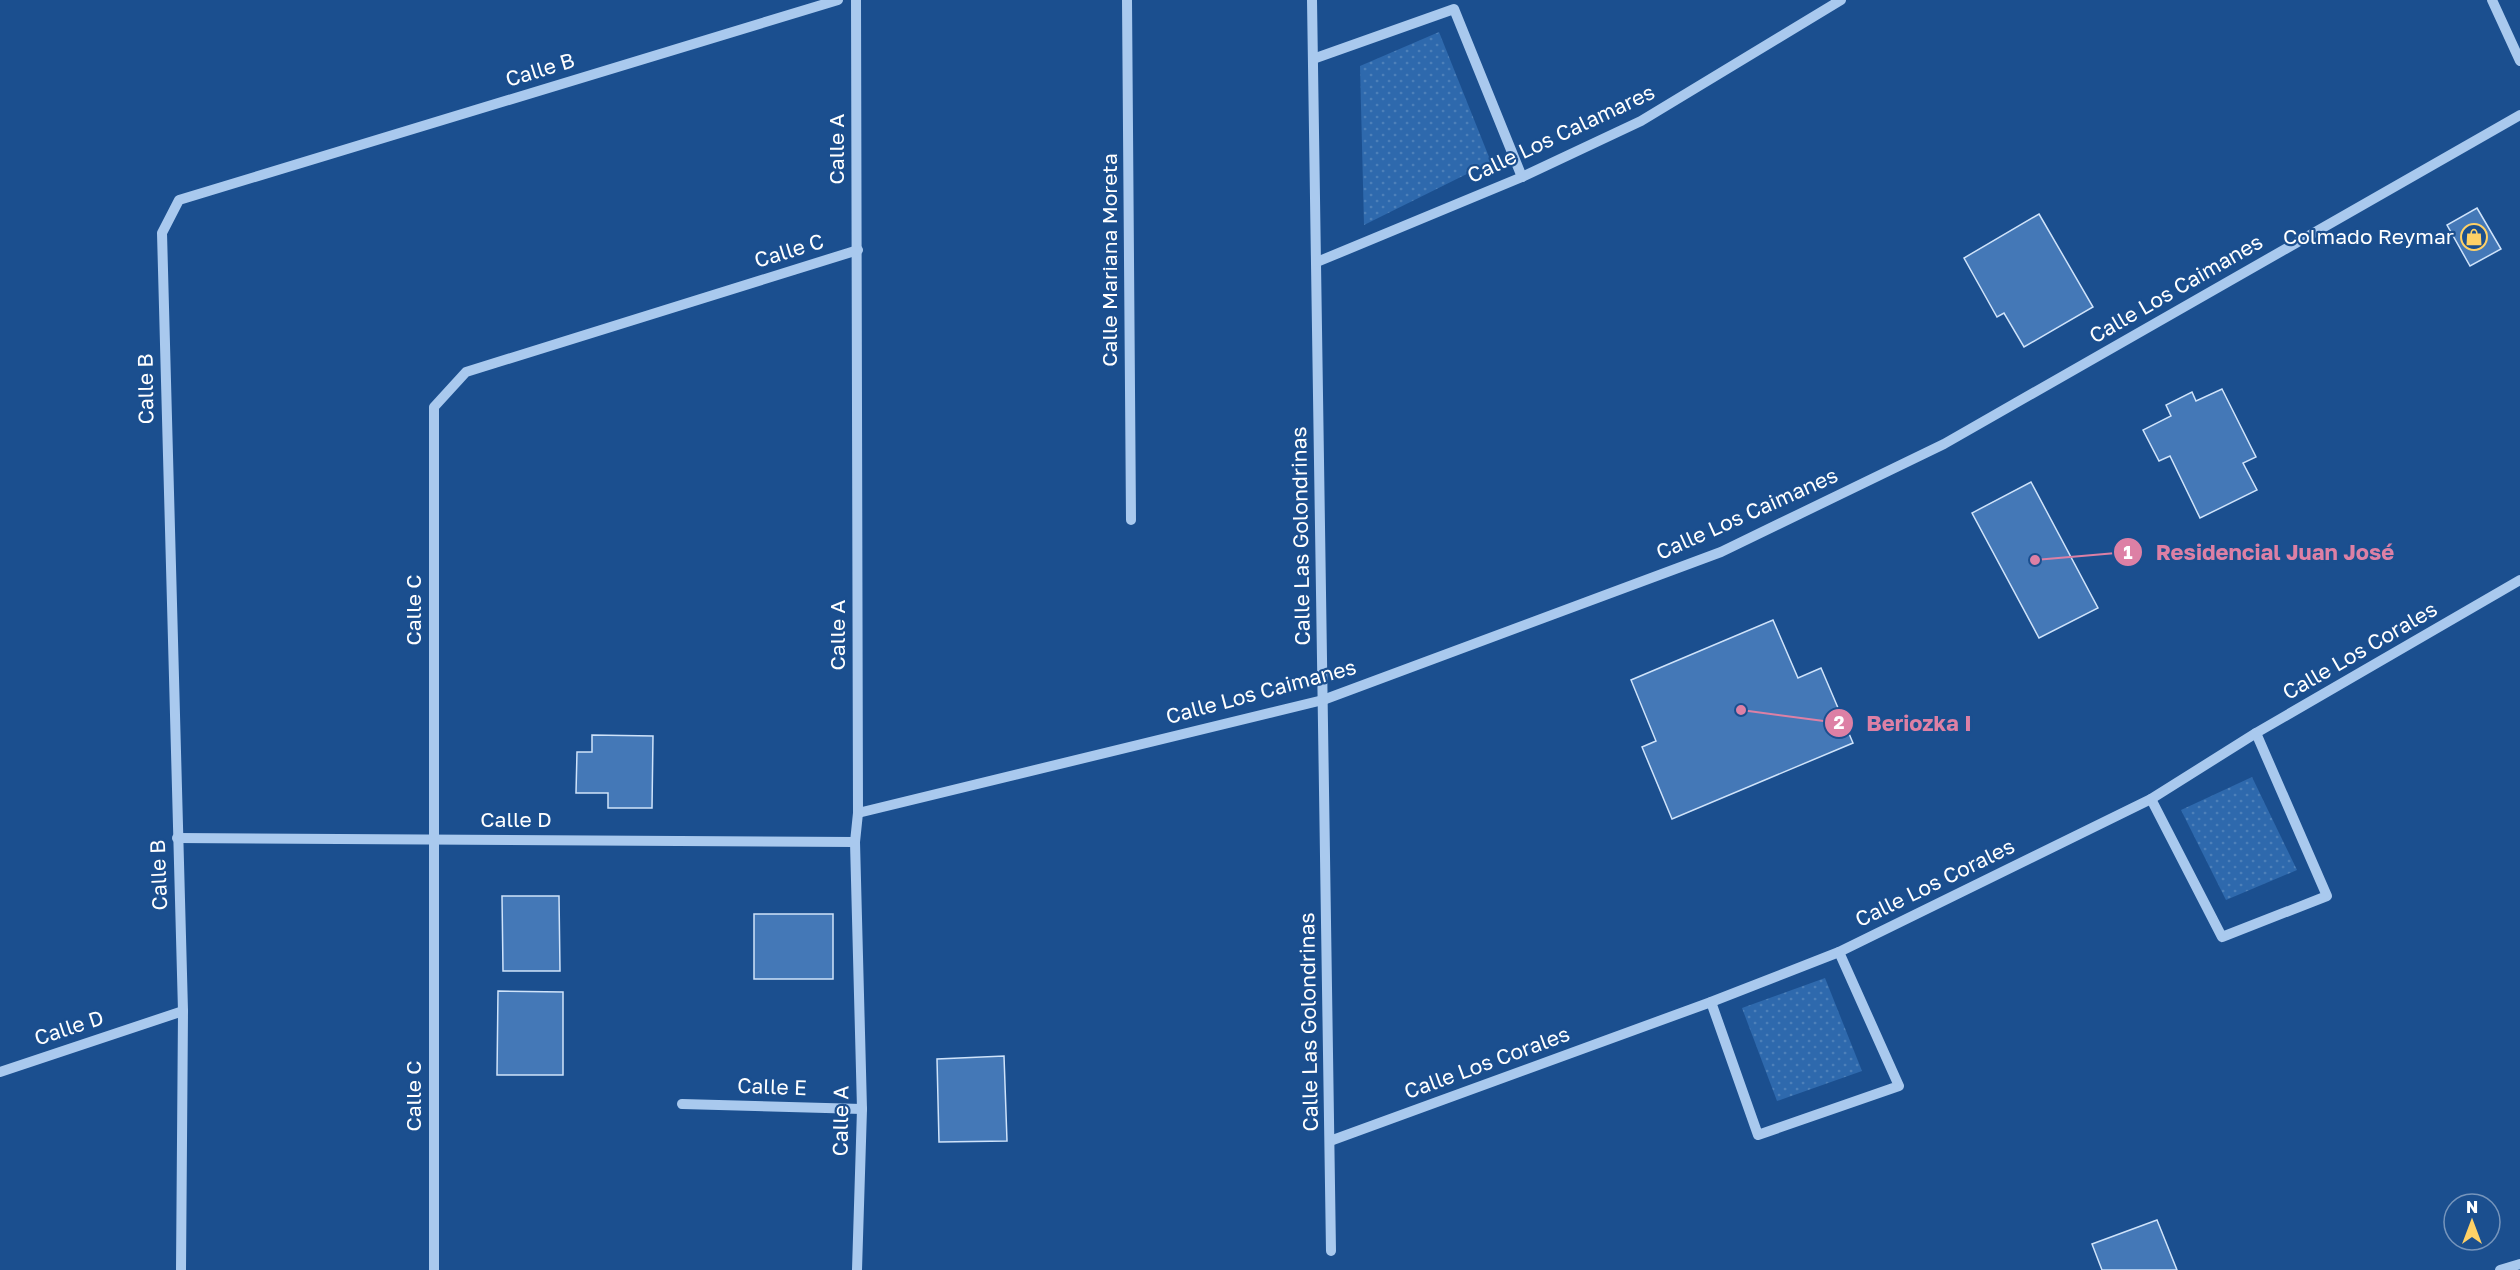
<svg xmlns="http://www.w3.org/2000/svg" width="2520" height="1270" viewBox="0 0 2520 1270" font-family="'Golos Text',sans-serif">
<defs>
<pattern id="park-dots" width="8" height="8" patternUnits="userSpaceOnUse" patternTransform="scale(1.5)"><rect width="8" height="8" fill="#2e69ad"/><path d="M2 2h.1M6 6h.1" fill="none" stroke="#4d80b9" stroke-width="1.8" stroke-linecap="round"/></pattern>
</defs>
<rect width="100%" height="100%" fill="#1b4f8f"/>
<!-- park -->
<g fill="url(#park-dots)">
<path d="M1439,32l52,130 -127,63 -4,-159z"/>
<path d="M2252,777l45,93 -71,30 -45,-90z"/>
<path d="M1825,978l37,93 -85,30 -35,-93z"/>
</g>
<!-- building -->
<g fill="#4478b7" stroke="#cfe3fa" stroke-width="1.5">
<path d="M2477,208l24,41 -31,17 -23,-41z"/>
<path d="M2039,214l54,93 -69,40 -20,-34 -7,4 -33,-59z"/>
<path d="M2222,389l34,68 -13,6 14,27 -57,28 -30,-62 -11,5 -16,-31 28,-14 -5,-11 26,-13 4,9z"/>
<path d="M2031,482l67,126 -59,30 -67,-125z"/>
<path d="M1773,620l25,58 23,-10 32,75 -181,76 -30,-72 14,-6 -25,-61z"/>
<path d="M592,735l61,1 -1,72h-44v-15h-32l1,-41h15z"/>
<path d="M502,896h57l1,75h-57z"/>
<rect x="754" y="914" width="79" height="65"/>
<path d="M498,991l65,1v83h-66z"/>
<path d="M1004,1056l3,85 -68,1 -2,-83z"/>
<path d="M2157,1220l20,50h-75l-10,-26z"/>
</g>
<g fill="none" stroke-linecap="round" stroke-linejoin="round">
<!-- minor -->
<g stroke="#a9c9ee" stroke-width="10">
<path d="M856,0l2,813 -3,29 7,267 -5,161"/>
<path d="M1127,0l4,520"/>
<path d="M1312,0l19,1251"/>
<path d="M2492,0l28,61"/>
<path d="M1313,59l141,-50 68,168"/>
<path d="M1317,262l205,-85 119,-56 200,-121"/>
<path d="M2151,799l71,138 105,-41 -71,-163"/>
<path d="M858,813l465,-113 398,-148 223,-108 576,-329"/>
<path d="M177,838l678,4"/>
<path d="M1711,1002l47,133 141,-49 -60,-134"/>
<path d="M0,1072l183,-61"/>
<path d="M682,1104l180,5"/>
<path d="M1330,1141l381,-139 128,-50 312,-153 105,-66 264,-153"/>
<path d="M181,1270l2,-259 -21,-778 17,-33 659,-200"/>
<path d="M434,1270v-863l32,-35 392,-122"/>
<path d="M2500,1270l20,-6"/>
</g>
</g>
<!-- icons -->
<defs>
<symbol id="shop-ring" viewBox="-11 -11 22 22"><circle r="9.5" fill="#1b4f8f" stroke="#ffd166" stroke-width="1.5"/><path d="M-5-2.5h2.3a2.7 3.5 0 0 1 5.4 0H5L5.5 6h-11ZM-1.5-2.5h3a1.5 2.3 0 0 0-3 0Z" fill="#ffd166"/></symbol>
</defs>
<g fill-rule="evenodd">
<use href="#shop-ring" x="2459" y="222" width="30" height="30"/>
</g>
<g text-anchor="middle" stroke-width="4.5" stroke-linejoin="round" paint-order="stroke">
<!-- street labels -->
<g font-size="21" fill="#fff" stroke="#1b4f8f">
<text transform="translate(540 70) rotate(-17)" y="7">Calle B</text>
<text transform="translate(1561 134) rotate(-25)" y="7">Calle Los Calamares</text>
<text transform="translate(837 149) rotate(-90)" y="7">Calle A</text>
<text transform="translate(789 251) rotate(-17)" y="7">Calle C</text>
<text transform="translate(1110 260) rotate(-90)" y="7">Calle Mariana Moreta</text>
<text transform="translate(2176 289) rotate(-30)" y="7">Calle Los Caimanes</text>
<text transform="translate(146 389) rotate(-91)" y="7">Calle B</text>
<text transform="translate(1747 514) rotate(-24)" y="7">Calle Los Caimanes</text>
<text transform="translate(1301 536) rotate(-91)" y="7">Calle Las Golondrinas</text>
<text transform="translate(414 610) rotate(-90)" y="7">Calle C</text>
<text transform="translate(838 635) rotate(-90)" y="7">Calle A</text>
<text transform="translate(2360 651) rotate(-30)" y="7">Calle Los Corales</text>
<text transform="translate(1261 692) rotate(-15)" y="7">Calle Los Caimanes</text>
<text x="516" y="827">Calle D</text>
<text transform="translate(159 875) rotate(-92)" y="7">Calle B</text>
<text transform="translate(1935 883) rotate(-26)" y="7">Calle Los Corales</text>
<text transform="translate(1309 1022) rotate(-91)" y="7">Calle Las Golondrinas</text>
<text transform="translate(69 1028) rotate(-18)" y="7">Calle D</text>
<text transform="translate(1487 1063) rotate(-20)" y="7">Calle Los Corales</text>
<text transform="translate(772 1087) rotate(2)" y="7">Calle E</text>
<text transform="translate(414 1096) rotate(-90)" y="7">Calle C</text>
<text transform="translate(841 1121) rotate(-89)" y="7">Calle A</text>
</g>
<!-- poi labels -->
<g font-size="21" fill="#fff" stroke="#1b4f8f" text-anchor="end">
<text x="2454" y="244">Colmado Reymar</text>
</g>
</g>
<!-- callouts -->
<path fill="none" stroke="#dd80a5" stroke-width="2" d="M2035 560L2128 552M1741 710L1839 723"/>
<g fill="#dd80a5" stroke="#1b4f8f" stroke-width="2">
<circle cx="2035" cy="560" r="6"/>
<circle cx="1741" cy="710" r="6"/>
<circle cx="2128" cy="552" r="15"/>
<circle cx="1839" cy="723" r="15"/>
</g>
<g font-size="18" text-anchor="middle" font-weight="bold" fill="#fff">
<text x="2128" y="559">1</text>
<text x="1839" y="729">2</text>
</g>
<g font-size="22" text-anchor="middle" font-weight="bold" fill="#dd80a5" stroke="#1b4f8f" stroke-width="4.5" stroke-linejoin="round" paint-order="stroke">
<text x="2275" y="560">Residencial Juan José</text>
<text x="1919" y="731">Beriozka I</text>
</g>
<!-- north arrow -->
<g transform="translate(2472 1222)"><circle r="28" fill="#1b4f8f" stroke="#7695bc" stroke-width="1.5"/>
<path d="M0-4.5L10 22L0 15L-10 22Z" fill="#ffd166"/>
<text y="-9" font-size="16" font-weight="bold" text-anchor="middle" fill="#ffffff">N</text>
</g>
</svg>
